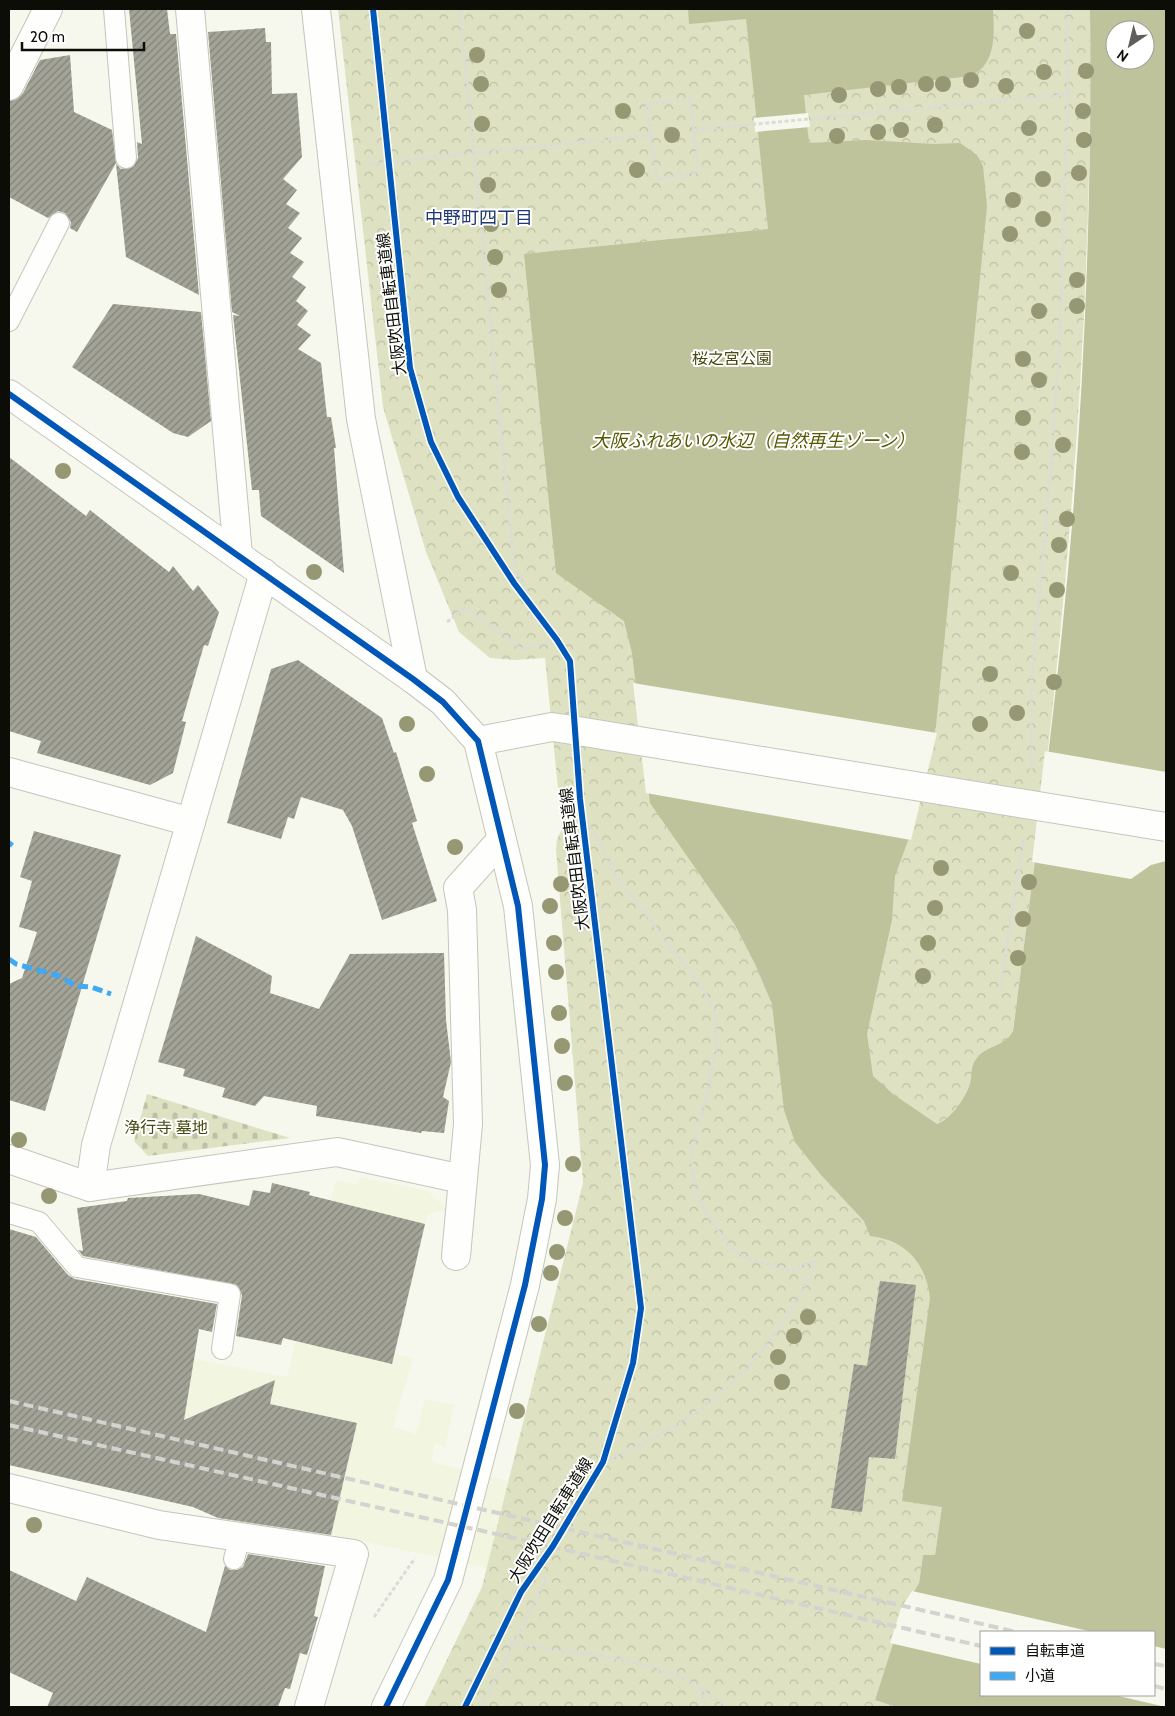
<svg xmlns="http://www.w3.org/2000/svg" width="1175" height="1716" viewBox="0 0 1175 1716" font-family="Cabin,'Noto Sans JP',sans-serif">
<defs>
<pattern id="forest-crowns" width="20" height="18" patternUnits="userSpaceOnUse" patternTransform="scale(1.25)"><rect width="20" height="18" fill="#dee2c2"/><path d="M2 6a3 3 0 1 1 6 0M12 15a3 3 0 1 1 6 0" fill="none" stroke="#bdc1a5"/></pattern>
<pattern id="cemetery-stones" width="16" height="16" patternUnits="userSpaceOnUse" patternTransform="scale(1.25)"><rect width="16" height="16" fill="#dee2c2"/><path d="M2 7V4a2 2 0 0 1 4 0v3zM10 15v-3a2 2 0 0 1 4 0v3z" fill="#bdc1a5"/></pattern>
<pattern id="building-hatch" width="6" height="6" patternUnits="userSpaceOnUse" patternTransform="scale(1.25)"><rect width="6" height="6" fill="#a3a497"/><path d="M-1 1l2-2M0 6l6-6M5 7l2-2" fill="none" stroke="#838479"/></pattern>
</defs>
<rect width="100%" height="100%" fill="#f6f8ed"/>
<!-- built -->
<path fill="#f2f5e0" d="M360,1177l68,14 19,18 -19,5 -3,10 -30,130 18,4 -20,69 23,7 9,-35 30,6 -10,42 -10,-3 -4,18 94,23 -19,87 -229,-49 -12,6 -53,-14 -19,-8 -184,-42v-137l60,15 53,2 165,32 49,-197 20,4z"/>
<!-- forest -->
<path fill="url(#forest-crowns)" d="M338,9h752c6,519 -77,1034 -155,1546h-12l-4,28 -15,26 -29,91 21,7h-472l58,-120 101,-404 -27,-333 1,-11 5,-10 -17,-171 -29,2 -26,-2 -31,-26 -33,-80 -43,-145z"/>
<!-- cemetery -->
<path fill="url(#cemetery-stones)" d="M147,1094l143,44 -142,18 -14,-15z"/>
<!-- water -->
<path fill="#bec39c" fill-rule="evenodd" d="M688,9h305c1,24 4,55 -22,67l-167,19 5,48 56,-3 69,4 26,-1 17,12 6,11 4,40 -51,520 -23,101 -18,49 -3,44 -25,114 6,42 20,18 44,30c14,-5 26,-23 32,-37 4,-10 0,-20 8,-29 9,-13 27,-10 36,-27 22,-172 46,-344 60,-517 13,-168 19,-337 17,-505h76v1698h-270l-21,-7 29,-91 15,-26 4,-28h12l7,-48 -40,-6 28,-203c-4,-35 -24,-58 -60,-62l-6,-15 -43,-46 -26,-33 -11,-32 -12,-106 -17,-40 -20,-39 -85,-122 -18,-150 -8,-32 -68,-48 -32,-319 244,-25 -22,-210 -57,5zM1115,30h30v30h-30zM981,1632h173v63h-173z"/>
<!-- pier -->
<g fill="#f6f8ed">
<path d="M808,113l2,14 -55,5 -1,-14z"/>
<path d="M633,683l304,50 -26,107 -265,-47z"/>
<path d="M1045,751l121,21v89l-15,4 -20,14 -99,-17z"/>
<path d="M912,1591l181,41h-112v32l-91,-21 11,-35z"/>
<path d="M1154,1646l12,3v58l-52,-12h40z"/>
</g>
<!-- building -->
<g fill="url(#building-hatch)">
<path d="M129,9h38l3,25h6l23,261 -73,-38 -10,-93 5,5 12,-2 5,-9 -1,-16 5,2z"/>
<path d="M265,28l1,14h5l1,52 25,-1 5,64 -19,22 14,11 -11,14 14,9 -12,15 14,10 -12,15 14,9 -12,15 14,10 -10,14 12,10 -11,14 14,10 -13,14 23,14 6,54h4l5,31h-2l10,125 -83,-57 -2,-26h-7l-19,-175 7,1 -8,-4 -24,-280z"/>
<path d="M70,55l4,57 38,18 4,33 -39,69 -7,-4 1,-6 -6,-9 -7,-2 -10,7 -39,-21v-96l8,-2 6,-6 17,-33z"/>
<path d="M113,304l88,8 10,109 -23,16 -15,-4 -101,-66z"/>
<path d="M9,457l77,59 4,-6 79,62 4,-6 20,25 5,-6 21,27 -11,34 -4,-1 -22,76 4,1 -13,51 -23,12 -113,-32 4,-12 -32,-10z"/>
<path d="M298,660l84,58 12,35 2,-1 21,69 -5,2 25,78 -55,19 -30,-94 -9,-16 -42,-13 -7,22 -6,-2 -7,22 -54,-16 44,-154z"/>
<path d="M34,831l87,24 -76,256 -36,-11v-116l13,-6 15,-46 -18,-5 13,-46 -12,-4z"/>
<path d="M196,936l76,40 -2,17 49,16 31,-55 94,-1 2,67 5,42 -8,35 6,4 -5,32 -22,-2 -1,2 -105,-17 1,-10 -53,-10 -9,10 -33,-9 3,-9 -42,-12 2,-7 -27,-7z"/>
<path d="M272,1183l38,9 -1,3 116,29 -33,140 -109,-26 -2,7 -45,-9 6,-41 -5,-10 -154,-29 -5,-6 5,1 -6,-43 50,-7 1,-3 71,-4 50,12 4,-16 17,3z"/>
<path d="M9,1229l27,8 32,38 7,4 142,25 -5,28 -13,-3 -15,91 91,-40 -5,24 87,19 -26,112 -113,-17 -25,-11 -184,-42z"/>
<path d="M880,1281l36,4 -21,174 -26,-2 -7,55 -31,-4 23,-144 13,2z"/>
<path d="M248,1554l77,12 -11,50 4,1 -11,38 -7,-2 -10,36 -5,-1 -7,19h-231l6,-14 -44,-21v-102l67,31 11,-24 119,55 19,-66 5,4h7l6,-3z"/>
</g>
<g fill="none" stroke-linecap="round" stroke-linejoin="round">
<defs>
<g id="service">
<path d="M114,9l12,149"/>
<path d="M9,321l50,-98"/>
<path d="M9,1213l30,9 38,45 153,27 -8,55"/>
<path d="M234,1559l6,-22"/>
</g>
<g id="minor">
<path d="M190,9l48,546"/>
<path d="M90,1187l247,-35 125,27"/>
<path d="M456,1256l12,-132 -6,-214 -4,-22 43,-48"/>
<path d="M9,1488l150,37 195,29 -45,153"/>
</g>
<g id="tertiary">
<path d="M316,9l45,410 52,260"/>
<path d="M9,86l39,-77"/>
<path d="M9,394l404,285 30,23 35,39 40,165 27,259 -3,34 -17,86 -77,295 -62,127"/>
<path d="M478,741l74,-14 14,2"/>
<path d="M9,772l182,50"/>
<path d="M9,1159l81,28 6,-42 168,-572"/>
</g>
</defs>
<!-- service casing -->
<use href="#service" stroke="#c4c6bd" stroke-width="22"/>
<!-- minor casing -->
<use href="#minor" stroke="#c4c6bd" stroke-width="30"/>
<!-- tertiary casing -->
<use href="#tertiary" stroke="#c4c6bd" stroke-width="30"/>
<!-- path -->
<g stroke="#dbdcd8" stroke-width="3" stroke-dasharray="4 2.5" stroke-linecap="butt">
<path d="M460,9l54,555 20,44"/>
<path d="M690,99l9,74 -42,6 -10,-75z"/>
<path d="M694,130l374,-36 -1,-85"/>
<path d="M369,164l283,-29"/>
<path d="M447,622l19,-15 56,42 35,-9"/>
<path d="M1031,770v-88l19,-200 10,-150 8,-238"/>
<path d="M582,809l34,67 88,114 11,22 2,30 -7,39 -19,76 5,32 8,22 26,35 16,12 45,13 25,-11"/>
<path d="M1000,989l24,-151"/>
<path d="M603,1462c100,-40 170,-102 213,-201"/>
<path d="M374,1617l41,-59"/>
<path d="M497,1641l125,18 58,17 49,31"/>
<path d="M701,1688l4,19"/>
<path d="M481,1707l65,-127 -10,-10"/>
</g>
<!-- service -->
<use href="#service" stroke="#fefefc" stroke-width="20"/>
<!-- minor -->
<use href="#minor" stroke="#fefefc" stroke-width="28"/>
<!-- tertiary -->
<use href="#tertiary" stroke="#fefefc" stroke-width="28"/>
<!-- rail -->
<g stroke="#d3d3d0" stroke-width="4" stroke-dasharray="10 5" stroke-linecap="butt">
<path d="M9,1401l1008,231"/>
<path d="M9,1425l505,113 467,108"/>
<path d="M1154,1664l12,2"/>
<path d="M1154,1686l12,3"/>
</g>
<defs>
<path id="tertiary-bridge" d="M566,729l600,98"/>
</defs>
<!-- tertiary-bridge casing -->
<use href="#tertiary-bridge" stroke="#c4c6bd" stroke-width="30" stroke-linecap="butt"/>
<!-- tertiary-bridge -->
<use href="#tertiary-bridge" stroke="#fefefc" stroke-width="28"/>
<!-- quiet -->
<g stroke="#3fa9f5" stroke-width="5" stroke-dasharray="10 5" stroke-linecap="butt">
<path d="M9,846l3,-4"/>
<path d="M9,959l7,5 43,12 17,10 15,1 20,7"/>
</g>
<defs>
<g id="cycleway">
<path d="M373,9l37,359 21,74 27,55 56,86 43,57 13,21 10,138 61,509 -8,55 -30,99 -50,84 -32,46 -56,115"/>
<path d="M9,394l404,285 30,23 35,39 40,165 27,259 -3,34 -17,86 -77,295 -62,127"/>
</g>
</defs>
<!-- cycleway casing -->
<use href="#cycleway" stroke="#fff" stroke-width="9"/>
<!-- cycleway -->
<use href="#cycleway" stroke="#0057b8" stroke-width="6"/>
</g>
<!-- trees -->
<g fill="#969873">
<circle cx="1027" cy="31" r="8"/>
<circle cx="477" cy="55" r="8"/>
<circle cx="1086" cy="71" r="8"/>
<circle cx="1044" cy="72" r="8"/>
<circle cx="971" cy="80" r="8"/>
<circle cx="481" cy="84" r="8"/>
<circle cx="926" cy="84" r="8"/>
<circle cx="943" cy="84" r="8"/>
<circle cx="1006" cy="86" r="8"/>
<circle cx="899" cy="87" r="8"/>
<circle cx="878" cy="89" r="8"/>
<circle cx="839" cy="95" r="8"/>
<circle cx="623" cy="111" r="8"/>
<circle cx="1083" cy="111" r="8"/>
<circle cx="482" cy="124" r="8"/>
<circle cx="935" cy="125" r="8"/>
<circle cx="1029" cy="128" r="8"/>
<circle cx="901" cy="130" r="8"/>
<circle cx="878" cy="132" r="8"/>
<circle cx="672" cy="135" r="8"/>
<circle cx="837" cy="136" r="8"/>
<circle cx="1084" cy="140" r="8"/>
<circle cx="637" cy="170" r="8"/>
<circle cx="1079" cy="173" r="8"/>
<circle cx="1043" cy="179" r="8"/>
<circle cx="488" cy="185" r="8"/>
<circle cx="1013" cy="200" r="8"/>
<circle cx="1043" cy="219" r="8"/>
<circle cx="491" cy="224" r="8"/>
<circle cx="1010" cy="234" r="8"/>
<circle cx="495" cy="257" r="8"/>
<circle cx="1077" cy="280" r="8"/>
<circle cx="499" cy="290" r="8"/>
<circle cx="1077" cy="306" r="8"/>
<circle cx="1039" cy="311" r="8"/>
<circle cx="1023" cy="359" r="8"/>
<circle cx="1039" cy="380" r="8"/>
<circle cx="1023" cy="418" r="8"/>
<circle cx="1063" cy="445" r="8"/>
<circle cx="1022" cy="452" r="8"/>
<circle cx="63" cy="471" r="8"/>
<circle cx="1067" cy="519" r="8"/>
<circle cx="1059" cy="545" r="8"/>
<circle cx="314" cy="572" r="8"/>
<circle cx="1011" cy="573" r="8"/>
<circle cx="1057" cy="590" r="8"/>
<circle cx="990" cy="674" r="8"/>
<circle cx="1054" cy="682" r="8"/>
<circle cx="1017" cy="713" r="8"/>
<circle cx="407" cy="724" r="8"/>
<circle cx="980" cy="724" r="8"/>
<circle cx="427" cy="774" r="8"/>
<circle cx="455" cy="847" r="8"/>
<circle cx="941" cy="868" r="8"/>
<circle cx="1029" cy="882" r="8"/>
<circle cx="561" cy="884" r="8"/>
<circle cx="550" cy="906" r="8"/>
<circle cx="935" cy="908" r="8"/>
<circle cx="1023" cy="919" r="8"/>
<circle cx="554" cy="943" r="8"/>
<circle cx="928" cy="943" r="8"/>
<circle cx="1018" cy="958" r="8"/>
<circle cx="556" cy="972" r="8"/>
<circle cx="923" cy="976" r="8"/>
<circle cx="559" cy="1013" r="8"/>
<circle cx="562" cy="1046" r="8"/>
<circle cx="565" cy="1083" r="8"/>
<circle cx="19" cy="1140" r="8"/>
<circle cx="573" cy="1164" r="8"/>
<circle cx="49" cy="1196" r="8"/>
<circle cx="565" cy="1218" r="8"/>
<circle cx="557" cy="1252" r="8"/>
<circle cx="551" cy="1273" r="8"/>
<circle cx="808" cy="1317" r="8"/>
<circle cx="539" cy="1324" r="8"/>
<circle cx="794" cy="1336" r="8"/>
<circle cx="778" cy="1357" r="8"/>
<circle cx="782" cy="1382" r="8"/>
<circle cx="517" cy="1411" r="8"/>
<circle cx="34" cy="1525" r="8"/>
</g>
<g text-anchor="middle" stroke-width="4" stroke-linejoin="round" paint-order="stroke">
<!-- street labels -->
<g font-size="16" fill="#0c0d06" stroke="#fff">
<text transform="translate(391 304) rotate(-97)" y="6">大阪吹田自転車道線</text>
<text transform="translate(574 859) rotate(-97)" y="6">大阪吹田自転車道線</text>
<text transform="translate(550 1520) rotate(-58)" y="6">大阪吹田自転車道線</text>
</g>
<!-- park labels -->
<g font-size="16" fill="#474a0f" stroke="#fff">
<text x="732" y="364">桜之宮公園</text>
<text x="166" y="1133">浄行寺 墓地</text>
</g>
<!-- neighbourhood labels -->
<g font-size="18" fill="#203a71" stroke="#fff">
<text x="479" y="224">中野町四丁目</text>
</g>
<!-- water labels -->
<g font-size="18" font-style="italic" fill="#555a03" stroke="#fff">
<text x="753" y="447">大阪ふれあいの水辺（自然再生ゾーン）</text>
</g>
</g>
<!-- border -->
<rect width="1175" height="1716" fill="none" stroke="#0c0d06" stroke-width="20"/>
<!-- legend -->
<rect x="980" y="1631" width="175" height="65" fill="#ffffff" stroke="#9e9e9b"/>
<rect x="990" y="1647" width="25" height="8" fill="#0057b8" stroke="#9e9e9b"/>
<text x="1025" y="1656" font-size="15" fill="#0c0d06">自転車道</text>
<rect x="990" y="1672" width="25" height="8" fill="#3fa9f5" stroke="#9e9e9b"/>
<text x="1025" y="1681" font-size="15" fill="#0c0d06">小道</text>
<!-- north arrow -->
<g transform="translate(1130 45) rotate(215)"><circle r="24" fill="#ffffff" stroke="#9e9e9b"/>
<path d="M0-4L9 19L0 12L-9 19Z" fill="#5e5f57"/>
<text y="-8" font-size="14" font-weight="bold" text-anchor="middle" fill="#0c0d06">N</text>
</g>
<!-- scale -->
<path d="M22 42v8h122v-8" fill="none" stroke="#0c0d06" stroke-width="2.5"/>
<text x="30" y="42" font-size="15" fill="#0c0d06" stroke="#ffffff" stroke-width="4" paint-order="stroke">20 m</text>
</svg>
